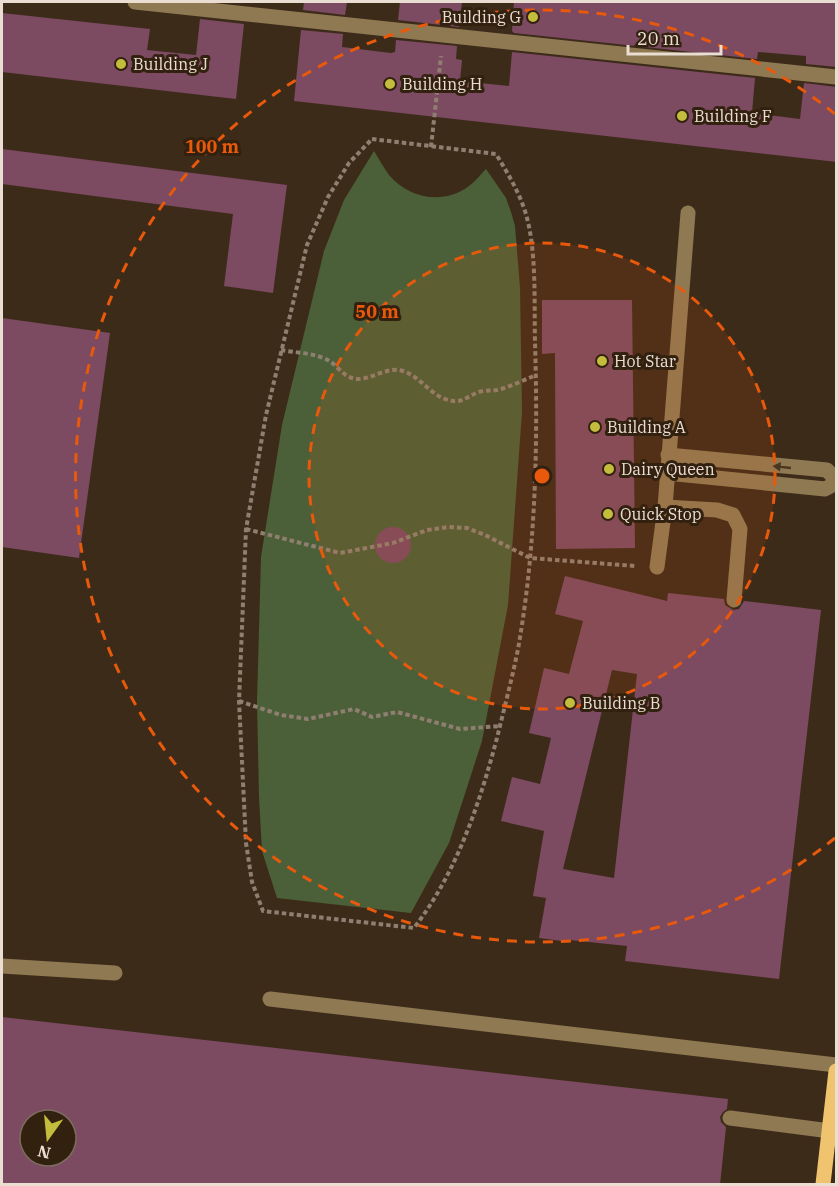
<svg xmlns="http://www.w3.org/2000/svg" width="838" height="1186" viewBox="0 0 838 1186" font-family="'IBM Plex Serif',serif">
<rect width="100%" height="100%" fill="#3d2b1a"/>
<!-- green -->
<path fill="#4b6038" d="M374,151c5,8 10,17 15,24 20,24 55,30 80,11 7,-5 12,-12 17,-17l20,29 5,14 4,14 5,62 2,124 -14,193 -26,136 -33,102 -38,70 -134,-15 -15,-47 -3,-54 -2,-95 4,-145 21,-132 42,-174 20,-51z"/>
<!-- building -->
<g fill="#7c4a61" fill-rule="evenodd">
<path d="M304,2h43l-2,13 -42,-5z"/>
<path d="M400,2h62l-3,25 -61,-7z"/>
<path d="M514,2h323v65l-31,-3v-8l-48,-4 -1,7 -243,-26 -2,-2z"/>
<path d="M2,13l148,16 -3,21 49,5 4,-36 44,5 -8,75 -234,-27z"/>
<path d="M301,30l42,4 -1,13 49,6 4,-1 1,-12 61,6 -1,13 6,1 -2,21 49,5 3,-34 243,26 -3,35 48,6 4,-36 33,4v75l-543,-61z"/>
<path d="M2,149l285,36 -14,108 -49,-7 9,-72 -231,-30z"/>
<path d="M542,300h90l3,248 -79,1 -1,-196 -13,1z"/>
<path d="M2,318l108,15 -31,225 -77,-11z"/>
<circle cx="393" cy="545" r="18"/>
<path d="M565,576l102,25 1,-8 56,6 1,6 8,5 6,-1 5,-8 77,9 -42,369 -154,-18 2,-15 -57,-6v2l-31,-4 7,-40 -13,-2 11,-65 -43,-10 11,-44 28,7 11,-46 -22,-5 15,-65 25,6 14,-53 -28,-7zM612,670l25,4 -23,204 -51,-9z"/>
<path d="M2,1017l726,82 -1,10 -4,3 -3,5 1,5 5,5 -6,58h-718zM30,1120h36v36h-36z"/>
</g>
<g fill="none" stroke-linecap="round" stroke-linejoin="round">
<!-- path -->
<g stroke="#8f7f71" stroke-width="4" stroke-dasharray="4.5 3" stroke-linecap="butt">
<path d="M372,139l124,15c11,18 22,36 29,57 12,38 9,90 10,131 3,102 1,206 -17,307 -6,30 -14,60 -21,89 -18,67 -40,134 -83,190l-151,-17 -11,-29 -6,-39 -7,-142 7,-172 20,-114 41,-170 21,-48 21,-34z"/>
<path d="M431,147l10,-91"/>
<path d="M281,350c16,3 37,3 50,12 8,6 15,17 27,17 15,0 29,-13 45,-8 16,5 26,22 42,28 17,6 20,-2 34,-7 6,-2 12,-1 18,-2 13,-3 27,-10 39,-15"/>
<path d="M246,529l94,24 53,-10 34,-13 22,-3 18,1 18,7 45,23 105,8"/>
<path d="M239,701l42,14 27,4 46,-10 18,8 25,-5 63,17 40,-3"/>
</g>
<!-- minor -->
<g stroke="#8f7952" stroke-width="15">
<path d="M135,2l701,75"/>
<path d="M668,455l159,15 9,10"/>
<path d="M667,473l158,16 11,-6"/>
<path d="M665,507l52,3 16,5 7,14 -6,71"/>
<path d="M657,567l8,-60 23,-294"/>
<path d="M2,966l113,7"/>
<path d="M270,999l566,66"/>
<path d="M730,1118l100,13"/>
</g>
<!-- major -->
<path stroke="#f0c36e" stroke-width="15" d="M823,1184l13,-113"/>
</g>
<!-- one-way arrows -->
<defs><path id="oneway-solid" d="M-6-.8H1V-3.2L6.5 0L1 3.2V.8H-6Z" transform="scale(1.5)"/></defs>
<use fill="#4a3720" href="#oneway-solid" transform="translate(782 467) rotate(-174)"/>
<!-- distance rings -->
<circle cx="542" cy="476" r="233" fill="#e8590c" fill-opacity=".12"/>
<g fill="none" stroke="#e8590c" stroke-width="3" stroke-dasharray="10 8">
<circle cx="542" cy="476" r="233"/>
<path d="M835 838A466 466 0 1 1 835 114"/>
</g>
<!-- markers -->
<g fill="#c4bc3d" stroke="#332110" stroke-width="2">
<circle cx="533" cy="17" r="6"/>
<circle cx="121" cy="64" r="6"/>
<circle cx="390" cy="84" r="6"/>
<circle cx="682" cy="116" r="6"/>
<circle cx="602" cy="361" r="6"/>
<circle cx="595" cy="427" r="6"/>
<circle cx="609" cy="469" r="6"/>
<circle cx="608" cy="514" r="6"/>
<circle cx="570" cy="703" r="6"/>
</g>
<g text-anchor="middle" stroke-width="6" stroke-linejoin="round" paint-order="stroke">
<!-- poi labels -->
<g font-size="16" fill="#eaded3" stroke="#332110" text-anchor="start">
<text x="521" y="23" text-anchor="end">Building G</text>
<text x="133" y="70">Building J</text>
<text x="402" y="90">Building H</text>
<text x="694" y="122">Building F</text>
<text x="614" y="367">Hot Star</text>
<text x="607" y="433">Building A</text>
<text x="621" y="475">Dairy Queen</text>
<text x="620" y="520">Quick Stop</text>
<text x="582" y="709">Building B</text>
</g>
</g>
<circle cx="542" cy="476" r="9" fill="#e8590c" stroke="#332110" stroke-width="3"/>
<g font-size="18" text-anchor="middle" font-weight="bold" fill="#e8590c" stroke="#332110" stroke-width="6" stroke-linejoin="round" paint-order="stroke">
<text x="212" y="153">100 m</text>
<text x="377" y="318">50 m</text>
</g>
<!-- border -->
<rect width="838" height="1186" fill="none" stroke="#eaded3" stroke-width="6"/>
<!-- north arrow -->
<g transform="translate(48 1138) rotate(195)"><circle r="28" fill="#332110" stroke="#7c6d5e" stroke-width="1.5"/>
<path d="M0-4.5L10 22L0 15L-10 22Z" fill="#c4bc3d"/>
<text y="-9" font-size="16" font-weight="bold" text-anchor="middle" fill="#eaded3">N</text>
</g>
<!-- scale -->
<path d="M628 45v9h93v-9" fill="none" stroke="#eaded3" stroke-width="3"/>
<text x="637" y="45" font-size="18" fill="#eaded3" stroke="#332110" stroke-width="4.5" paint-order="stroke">20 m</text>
</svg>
